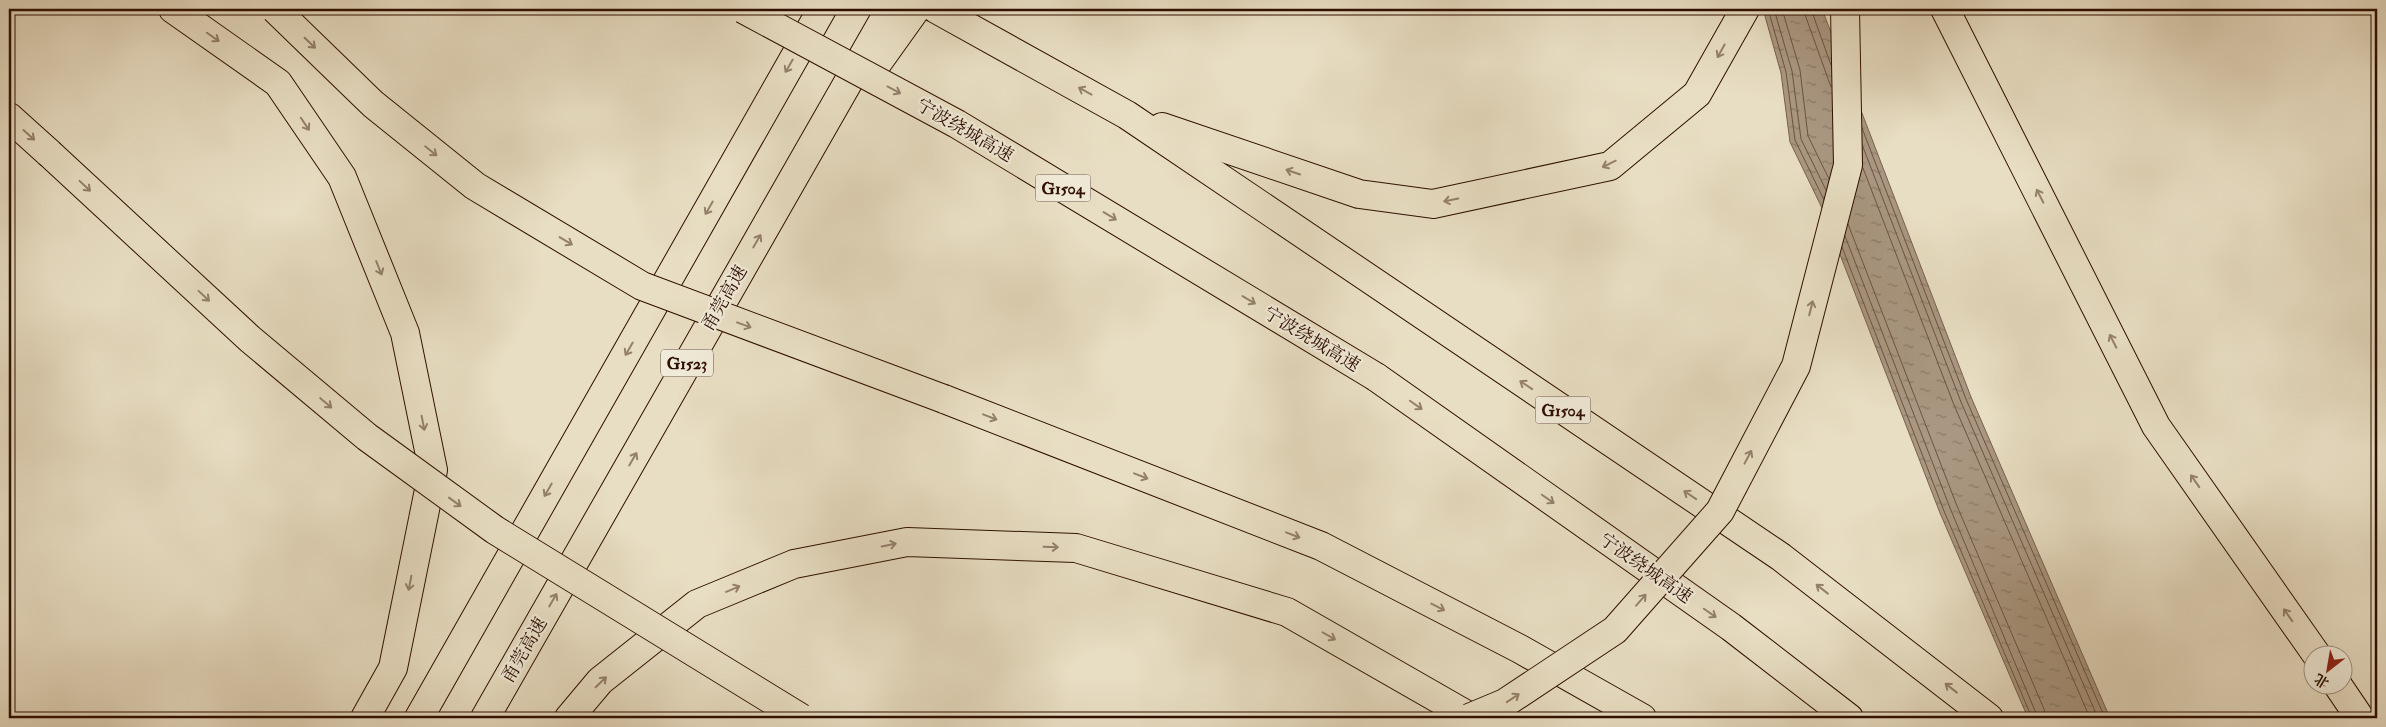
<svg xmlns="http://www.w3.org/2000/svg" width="2386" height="727" viewBox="0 0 2386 727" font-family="'IM FELL Double Pica','Noto Serif SC',serif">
<defs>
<pattern id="water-ripples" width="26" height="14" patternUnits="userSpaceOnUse" patternTransform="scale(1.25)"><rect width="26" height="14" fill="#a99781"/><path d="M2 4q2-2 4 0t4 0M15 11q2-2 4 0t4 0" fill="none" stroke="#8a7a67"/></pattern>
</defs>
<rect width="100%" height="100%" fill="#e8dec3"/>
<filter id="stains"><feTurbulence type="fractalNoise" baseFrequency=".004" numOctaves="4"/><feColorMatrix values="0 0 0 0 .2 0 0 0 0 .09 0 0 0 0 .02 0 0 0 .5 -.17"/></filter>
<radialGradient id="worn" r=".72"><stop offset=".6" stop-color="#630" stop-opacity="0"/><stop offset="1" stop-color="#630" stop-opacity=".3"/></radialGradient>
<!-- water -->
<path fill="url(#water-ripples)" stroke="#78604e" d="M1763,9h59l149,388 139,321h-82l-88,-205 -118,-305 -32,-66 -9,-69z"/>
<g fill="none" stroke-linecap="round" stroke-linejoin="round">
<!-- shore -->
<g stroke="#6c5241" stroke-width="1">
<path d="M1768,9l18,63 9,68 29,60"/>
<path d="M1774,9l18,62 9,68 25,51"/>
<path d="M1782,9l18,61 8,66 21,43"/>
<path d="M1803,9l28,78"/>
<path d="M1811,9l20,56"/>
<path d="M1862,128l104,271 139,319"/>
<path d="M1863,147l98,255 137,316"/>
<path d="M1863,168l91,237 136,313"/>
<path d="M1848,224l109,282 87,203 2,9"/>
<path d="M1845,236l105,272 88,210"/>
<path d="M1842,247l102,264 88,207"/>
</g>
<defs>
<g id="motorway">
<path d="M173,9l105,74 64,94 63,156 28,137 -40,198 -28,50"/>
<path d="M936,9l191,106 654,442 208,161"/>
<path d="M1945,9l211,417 160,228"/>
<path d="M876,65l40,-56"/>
<path d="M9,117l40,36"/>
<path d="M1162,127l197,67 74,10 177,-38 87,-72 48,-85"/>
<path d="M1376,377l355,250 118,91"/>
<path d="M944,399l377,147 199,103 122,69"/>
<path d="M2337,684l23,34"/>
<path d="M419,718l403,-709"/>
<path d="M485,718l405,-709"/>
<path d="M569,718l31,-37 97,-77 97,-40 113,-22 169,6 211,64 185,106"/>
</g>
</defs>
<!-- motorway casing -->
<use href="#motorway" stroke="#2e0e01" stroke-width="30"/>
<!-- motorway -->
<use href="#motorway" stroke="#e8dec3" stroke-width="28"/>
<defs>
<g id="motorway-bridge">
<path d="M275,9l98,95 102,82 167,100 302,113"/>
<path d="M743,9l214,115 419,253"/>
<path d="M49,153l201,186 117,98 128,93 306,188"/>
<path d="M1469,718l36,-15 110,-73 105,-119 76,-145 52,-201 -3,-156"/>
</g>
</defs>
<!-- motorway-bridge casing -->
<use href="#motorway-bridge" stroke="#2e0e01" stroke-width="30" stroke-linecap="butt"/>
<!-- motorway-bridge -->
<use href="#motorway-bridge" stroke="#e8dec3" stroke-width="28"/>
</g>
<!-- one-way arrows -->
<defs><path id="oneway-shaft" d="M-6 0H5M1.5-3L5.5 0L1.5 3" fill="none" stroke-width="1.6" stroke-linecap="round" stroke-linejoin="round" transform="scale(1.25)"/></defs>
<g stroke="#94806c">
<use href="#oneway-shaft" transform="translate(213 37) rotate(35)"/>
<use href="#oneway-shaft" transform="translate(310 43) rotate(44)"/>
<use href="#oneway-shaft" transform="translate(1721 51) rotate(119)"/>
<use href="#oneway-shaft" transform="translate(789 66) rotate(120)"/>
<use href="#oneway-shaft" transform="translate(894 90) rotate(28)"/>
<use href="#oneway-shaft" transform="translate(1085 91) rotate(-151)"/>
<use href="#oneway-shaft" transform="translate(305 124) rotate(56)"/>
<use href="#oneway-shaft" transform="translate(29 135) rotate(42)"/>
<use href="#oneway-shaft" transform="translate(431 151) rotate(39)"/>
<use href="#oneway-shaft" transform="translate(1609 164) rotate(154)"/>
<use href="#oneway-shaft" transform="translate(1293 172) rotate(-161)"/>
<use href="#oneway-shaft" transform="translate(85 186) rotate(43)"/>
<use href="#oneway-shaft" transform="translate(2040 196) rotate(-117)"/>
<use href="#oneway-shaft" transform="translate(1451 200) rotate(168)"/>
<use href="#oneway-shaft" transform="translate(709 208) rotate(120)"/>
<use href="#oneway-shaft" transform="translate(1110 216) rotate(31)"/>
<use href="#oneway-shaft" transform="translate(566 241) rotate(31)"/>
<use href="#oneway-shaft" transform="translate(757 241) rotate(-60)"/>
<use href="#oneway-shaft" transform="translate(379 268) rotate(68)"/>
<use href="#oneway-shaft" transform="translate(204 296) rotate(43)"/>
<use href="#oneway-shaft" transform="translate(1249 300) rotate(31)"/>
<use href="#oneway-shaft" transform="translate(1811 308) rotate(-76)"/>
<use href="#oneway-shaft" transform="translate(744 325) rotate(20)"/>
<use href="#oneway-shaft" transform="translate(2113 341) rotate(-117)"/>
<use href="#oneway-shaft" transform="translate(629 349) rotate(120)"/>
<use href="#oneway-shaft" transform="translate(1526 385) rotate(-146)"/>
<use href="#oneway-shaft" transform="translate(326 403) rotate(40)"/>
<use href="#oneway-shaft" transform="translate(1416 405) rotate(35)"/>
<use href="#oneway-shaft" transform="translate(990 417) rotate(21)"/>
<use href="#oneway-shaft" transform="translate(423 423) rotate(79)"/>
<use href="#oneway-shaft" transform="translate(1748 457) rotate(-62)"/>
<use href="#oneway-shaft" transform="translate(633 459) rotate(-60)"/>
<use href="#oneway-shaft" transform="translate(1141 476) rotate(21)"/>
<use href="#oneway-shaft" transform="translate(2195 481) rotate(-125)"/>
<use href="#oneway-shaft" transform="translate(548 490) rotate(120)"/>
<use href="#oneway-shaft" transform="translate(1690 495) rotate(-146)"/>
<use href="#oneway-shaft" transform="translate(1548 499) rotate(35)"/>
<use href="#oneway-shaft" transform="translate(455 502) rotate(36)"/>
<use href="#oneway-shaft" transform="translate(1293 535) rotate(21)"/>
<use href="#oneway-shaft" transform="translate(889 545) rotate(-11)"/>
<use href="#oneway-shaft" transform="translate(1051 547) rotate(2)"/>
<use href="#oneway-shaft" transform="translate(410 583) rotate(101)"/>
<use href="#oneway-shaft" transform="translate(733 589) rotate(-23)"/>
<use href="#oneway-shaft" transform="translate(1822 589) rotate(-142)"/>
<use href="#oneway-shaft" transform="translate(553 600) rotate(-60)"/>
<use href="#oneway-shaft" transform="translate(1641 600) rotate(-49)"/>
<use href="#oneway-shaft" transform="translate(1438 607) rotate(27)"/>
<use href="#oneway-shaft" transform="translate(1710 613) rotate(35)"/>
<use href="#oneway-shaft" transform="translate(2288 615) rotate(-125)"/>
<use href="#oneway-shaft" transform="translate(1329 636) rotate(30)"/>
<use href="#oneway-shaft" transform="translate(601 682) rotate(-44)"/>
<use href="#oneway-shaft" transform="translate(1951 688) rotate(-142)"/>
<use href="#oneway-shaft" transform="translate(1513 698) rotate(-34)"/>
</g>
<g text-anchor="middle" stroke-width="4.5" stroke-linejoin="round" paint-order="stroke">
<!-- shield labels -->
<g fill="#f0ead8" stroke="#685042" stroke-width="1">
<rect x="1035.5" y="174.5" width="55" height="27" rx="4"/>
<rect x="661" y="349.5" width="52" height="27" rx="4"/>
<rect x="1535.5" y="396.5" width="55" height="27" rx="4"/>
</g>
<g font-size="16" font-weight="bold" fill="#2e0e01">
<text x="1063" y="194">G1504</text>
<text x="687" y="369">G1523</text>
<text x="1563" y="416">G1504</text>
</g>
<!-- street labels -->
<g font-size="18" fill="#2e0e01" stroke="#f0ead8">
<text transform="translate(965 130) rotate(30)" y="6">宁波绕城高速</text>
<text transform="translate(724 298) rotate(-60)" y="6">甬莞高速</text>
<text transform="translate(1312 339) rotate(31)" y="6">宁波绕城高速</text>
<text transform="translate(1646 568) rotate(35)" y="6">宁波绕城高速</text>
<text transform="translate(524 650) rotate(-60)" y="6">甬莞高速</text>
</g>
</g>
<!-- margin -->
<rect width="2386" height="727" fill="none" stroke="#e8dec3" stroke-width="30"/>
<rect x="10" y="10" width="2366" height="707" fill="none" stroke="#2e0e01" stroke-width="2.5"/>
<rect x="15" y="15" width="2356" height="697" fill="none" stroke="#2e0e01"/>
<!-- north arrow -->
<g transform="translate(2328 670) rotate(211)"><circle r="24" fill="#f0ead8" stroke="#a29282"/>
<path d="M0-4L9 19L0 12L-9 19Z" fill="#8f2418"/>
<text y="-8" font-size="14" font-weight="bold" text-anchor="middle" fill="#2e0e01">北</text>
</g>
<rect width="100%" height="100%" filter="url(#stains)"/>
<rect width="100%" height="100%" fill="url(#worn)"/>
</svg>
